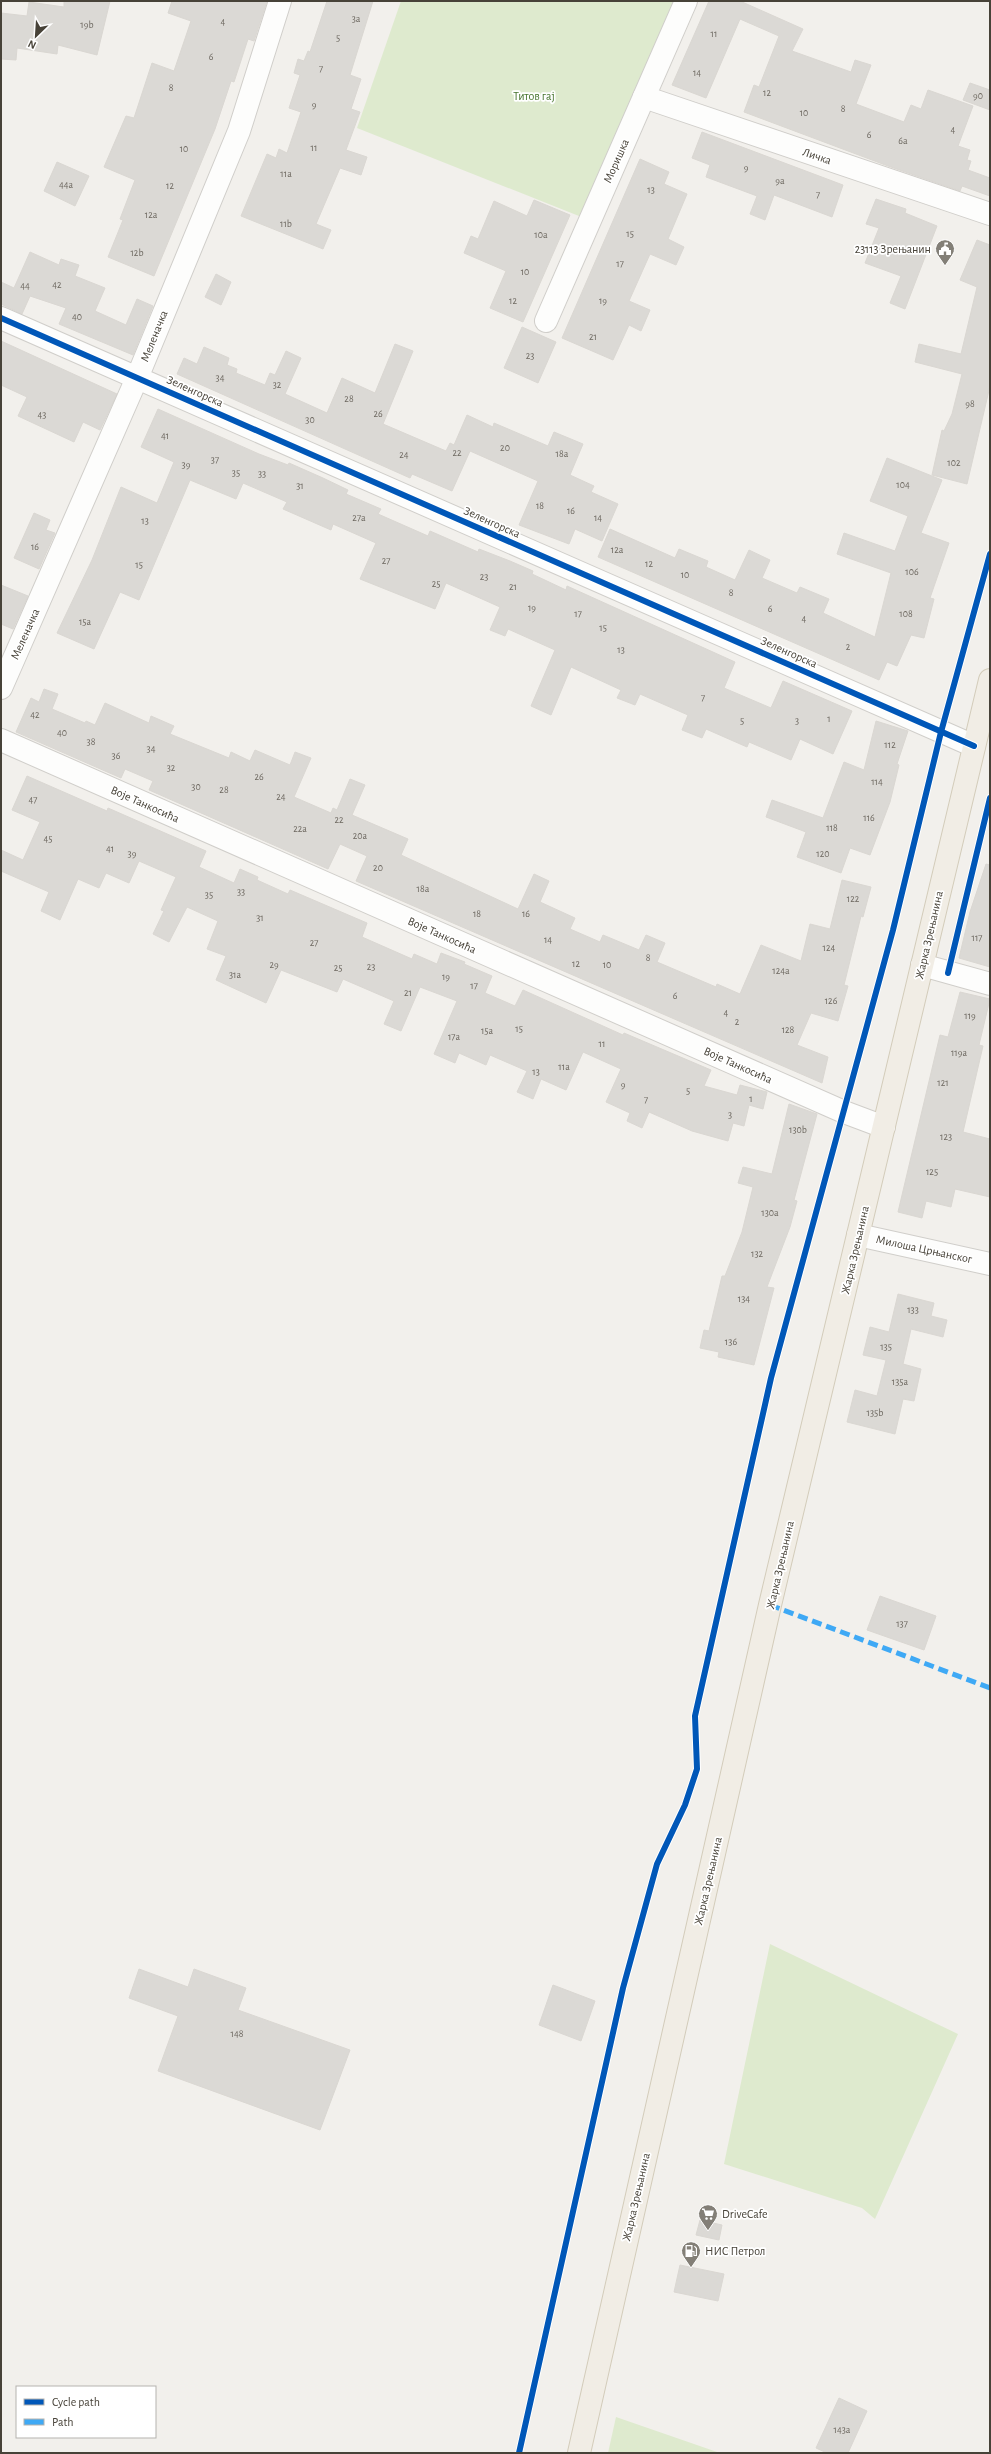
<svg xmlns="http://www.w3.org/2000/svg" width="991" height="2454" viewBox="0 0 991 2454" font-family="'Alegreya Sans',sans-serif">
<rect width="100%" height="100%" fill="#f2f0ec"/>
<!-- green -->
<g fill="#deeace">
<path d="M401,1h278l-95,217 -227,-90z"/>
<path d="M770,1944l188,90 -83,185 -13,-11 -138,-44z"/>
<path d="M616,2417l104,36h-112z"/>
</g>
<!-- building -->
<g fill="#dbd9d5" stroke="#dad7d2">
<path d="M64,1h46l-13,54 -39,-10 -1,9 -40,-6 -1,12 -15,-1v-46l26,3 2,-14 35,5z"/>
<path d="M172,1h95l-13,40 -6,-2 -14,43 -3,-1 -16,48 -61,147 -46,-19 15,-37 -3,-1 15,-39 -31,-13 22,-51 8,2 18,-55 22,8 17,-50 -23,-8z"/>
<path d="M327,1h46l-23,74 11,4 -10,30 9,3 -14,38 21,7 -6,18 -21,-7 -24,56 15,6 -8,19 -82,-33 26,-62 9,4 3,-9 8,4 14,-41 -12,-4 11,-33 -6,-2 4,-14 6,2 4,-10 2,1z"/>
<path d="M709,1h31l63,28 -11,22 59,21 4,-12 16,5 -15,39 48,18 7,-17 10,4 7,-19 45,16 -15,40 12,4 -3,10 4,1 -3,9 22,8v18l-28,-10 -2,5 -72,-25 -144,-54 10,-27 5,2 20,-51 -39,-17 -34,79 -34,-13z"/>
<path d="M970,83l20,7v20l-27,-10z"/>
<path d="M702,132l141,53 -11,32 -58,-22 -9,25 -15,-6 7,-18 -51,-19 4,-12 -18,-7z"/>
<path d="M640,159l29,13 -5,12 23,10 -19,45 16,8 -8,18 -26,-11 -21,47 21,9 -9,21 -12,-6 -16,35 -51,-22z"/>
<path d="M57,162l32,14 -14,30 -31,-15z"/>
<path d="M876,199l30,10 -1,4 32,13 -32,83 -15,-6 11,-27 -36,-13 14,-35 -13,-4z"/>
<path d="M534,200l36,15 -47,107 -33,-14 16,-37 -42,-18 7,-17 7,3 16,-38 33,15z"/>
<path d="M977,240l13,5v141l-23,98 -35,-9 10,-45 2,1 8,-17 10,-40 -47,-12 4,-18 42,10 16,-67 -17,-7z"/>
<path d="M30,252l29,13 2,-6 18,6 -4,11 30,12 -10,23 31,14 11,-26 16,7 -20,49 -74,-31 7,-16 -36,-12 -8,18 -21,-10v-22l13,6z"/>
<path d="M216,274l15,8 -10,23 -16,-8z"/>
<path d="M522,327l34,15 -18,41 -34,-15z"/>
<path d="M1,341l116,53 -17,36 -17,-8 -9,20 -56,-26 9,-19 -26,-12z"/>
<path d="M395,344l18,7 -30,73 63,27 4,-8 4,2 13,-30 26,12 1,-4 54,23 6,-14 29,12 -13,31 24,11 -3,6 27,12 -16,37 -27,-12 -6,15 -50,-19 19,-44 -68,-30 -18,40 -40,-17 -2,4 -233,-104 7,-16 13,6 7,-17 25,11 -2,7 10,4 -1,4 29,12 5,-12 5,2 11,-24 15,7 -16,36 42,19 15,-35 33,15z"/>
<path d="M158,409l101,45 29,11 1,-2 34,15 25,12 -2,4 35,15 -3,5 50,22 2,-5 48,21 1,-3 31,12 23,10 -1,3 34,16 1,-4 168,76 -11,26 47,20 12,-27 69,30 -19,43 -33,-15 -9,21 -42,-18 -2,5 -41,-18 -4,9 -20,-8 6,-15 -48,-21 -5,11 -18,-7 4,-8 -50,-23 -20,48 -20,-9 24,-56 -47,-21 -3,7 -15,-6 10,-23 -54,-24 -11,26 -75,-30 16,-36 -43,-19 -2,6 -48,-21 4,-7 -44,-19 -7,16 -46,-19 -51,120 -19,-8 -26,57 -37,-16 35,-73 29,-73 36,16 17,-41 -33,-15z"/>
<path d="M887,458l55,22 -21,53 28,10 -19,55 4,1 -10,39 -13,-3 -14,31 -10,-4 -8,18 -281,-123 12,-28 65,29 4,-9 29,12 -2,6 29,13 14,-30 21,10 -8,18 35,15 3,-6 29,12 -6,14 52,24 16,-64 -54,-19 7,-21 51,18 13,-35 -38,-15z"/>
<path d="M34,513l16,7 -4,10 9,3 -16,36 -25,-11z"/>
<path d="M1,585l27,11 -15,33 -12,-5z"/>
<path d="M44,689l14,5 -6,15 33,14 1,-2 9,4 10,-22 44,20 2,-7 23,10 -4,8 59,24 2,-6 19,9 5,-11 35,15 5,-13 16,6 -17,39 37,16 2,-5 4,2 13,-31 15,6 -13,30 56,24 -7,16 117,54 16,-35 15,7 -9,21 35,16 -5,11 30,13 3,-7 36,15 7,-15 19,8 -8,19 59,25 1,-3 23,10 21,-49 40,16 9,-37 20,5 12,-49 29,7 -8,30 -2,-1 -17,69 4,1 -10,35 -27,-8 -14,32 31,12 -6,26 -466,-202 11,-25 -27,-12 -12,25 -179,-79 4,-9 -28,-12 -4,9 -105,-46 15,-34 8,4z"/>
<path d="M876,721l32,10 -11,33 2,1 -9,37 -20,53 -20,-7 -9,25 -44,-16 9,-25 -40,-15 6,-17 51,18 21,-56 20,8z"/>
<path d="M27,776l80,35 1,-3 98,43 -7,16 35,16 6,-14 18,8 -1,3 31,14 2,-4 77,33 -5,14 50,22 2,-5 23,10 4,-11 24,9 -1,2 28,12 -7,17 30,13 8,-16 100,45 1,-2 87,37 -7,16 33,9 3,-10 27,7 -4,17 -14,-4 -5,21 -11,-3 -5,18 -36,-10 -43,-19 -7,16 -15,-7 3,-8 -24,-11 15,-33 -38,-17 -17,38 -25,-11 -8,20 -16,-7 10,-21 -37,-16 -4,10 -27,-12 -4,10 -21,-9 23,-53 -37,-14 -19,44 -17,-7 10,-23 -51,-22 -6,13 -56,-22 -15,33 -50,-23 10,-24 -19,-7 11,-28 -31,-14 -18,35 -16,-8 11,-23 -3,-1 15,-33 -37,-16 -10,22 -23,-10 -7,15 -21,-9 -18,41 -19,-9 8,-19 -48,-21v-21l22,10 17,-38 -28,-12z"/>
<path d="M986,864l4,1v102l-31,-9 11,-46z"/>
<path d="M960,992l30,7 -11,46 4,1 -20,86 27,7v58l-35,-8 -4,18 -25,-6 -4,17 -24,-6 42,-177 8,2z"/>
<path d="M789,1104l28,10 -23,86 3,1 -7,26 -23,60 7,1 -20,77 -36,-8 1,-5 -19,-4 4,-18 5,1 13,-55h3l17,-44 11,-45 -15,-4 5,-16 29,7z"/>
<path d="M898,1294l36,9 -3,13 16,4 -4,17 -32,-8 -8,35 18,5 -7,32 -11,-2 -8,35 -48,-12 8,-32 22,6 9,-36 -23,-5 7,-28 19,5z"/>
<path d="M880,1596l56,20 -12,34 -57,-20z"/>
<path d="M139,1969l49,18 6,-18 52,19 -8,22 112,40 -30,80 -162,-59 20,-55 -49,-18z"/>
<path d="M553,1985l42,16 -14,40 -42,-16z"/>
<path d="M700,2220l22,5 -3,15 -23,-5z"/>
<path d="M680,2265l44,9 -6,27 -44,-9z"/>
<path d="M839,2398l28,13 -19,42h-21l-11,-5z"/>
</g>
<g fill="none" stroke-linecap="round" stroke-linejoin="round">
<defs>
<g id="minor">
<path d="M644,97l346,117"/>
<path d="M1,318l973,428"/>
<path d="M546,321l140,-320"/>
<path d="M1,688l136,-310 102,-247 41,-130"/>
<path d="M1,740l843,372 40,15"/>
<path d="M922,965l68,19"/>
<path d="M858,1235l132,29"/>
</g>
<path id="major" d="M579,2453l191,-848 220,-925"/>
</defs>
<!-- minor casing -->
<use href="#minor" stroke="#d0ceca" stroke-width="24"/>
<!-- major casing -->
<use href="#major" stroke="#d3ccba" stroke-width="24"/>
<!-- minor -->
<use href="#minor" stroke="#fdfdfc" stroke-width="22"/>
<!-- major -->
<use href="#major" stroke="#f1ede5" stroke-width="22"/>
<!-- quiet -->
<path stroke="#3fa9f5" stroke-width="5" stroke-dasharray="10 5" stroke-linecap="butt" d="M770,1605l220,83"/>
<defs>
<g id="cycleway">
<path d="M1,318l973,428"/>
<path d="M948,973l42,-175"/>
<path d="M519,2453l104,-465 34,-124 28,-59 12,-36 -2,-53 76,-338 122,-448 48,-198 49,-178"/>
</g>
</defs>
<!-- cycleway casing -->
<use href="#cycleway" stroke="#fff" stroke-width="8"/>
<!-- cycleway -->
<use href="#cycleway" stroke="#0057b8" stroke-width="6"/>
</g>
<!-- icons -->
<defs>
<symbol id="civic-pin" viewBox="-11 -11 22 30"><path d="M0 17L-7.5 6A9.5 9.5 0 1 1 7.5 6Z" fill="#837f77" stroke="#fff"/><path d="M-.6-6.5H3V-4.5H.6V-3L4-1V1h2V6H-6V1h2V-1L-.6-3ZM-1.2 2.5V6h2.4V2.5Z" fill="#fff"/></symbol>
<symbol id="supermarket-pin" viewBox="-11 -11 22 30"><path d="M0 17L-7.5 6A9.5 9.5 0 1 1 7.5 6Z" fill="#837f77" stroke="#fff"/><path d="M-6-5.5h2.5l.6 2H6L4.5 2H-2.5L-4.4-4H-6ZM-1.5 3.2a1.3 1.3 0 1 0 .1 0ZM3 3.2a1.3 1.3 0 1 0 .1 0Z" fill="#fff"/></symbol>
<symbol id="fuel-pin" viewBox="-11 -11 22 30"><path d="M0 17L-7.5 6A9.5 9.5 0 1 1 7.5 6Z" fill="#837f77" stroke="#fff"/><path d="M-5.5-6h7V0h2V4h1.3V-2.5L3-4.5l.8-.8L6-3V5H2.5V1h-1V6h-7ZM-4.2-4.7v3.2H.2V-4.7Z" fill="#fff"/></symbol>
</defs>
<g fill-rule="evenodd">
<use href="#civic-pin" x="934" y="238" width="22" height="30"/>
<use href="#supermarket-pin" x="697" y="2203" width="22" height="30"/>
<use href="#fuel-pin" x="680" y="2240" width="22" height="30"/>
</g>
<g text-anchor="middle" stroke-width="3.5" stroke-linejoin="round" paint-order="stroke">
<!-- number labels -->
<g font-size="10" fill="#6d6860">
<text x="356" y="22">3a</text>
<text x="223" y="25">4</text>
<text x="87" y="28">19b</text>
<text x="714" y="37">11</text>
<text x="338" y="41">5</text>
<text x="211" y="60">6</text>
<text x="321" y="72">7</text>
<text x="697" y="76">14</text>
<text x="171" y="91">8</text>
<text x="767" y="96">12</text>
<text x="978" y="99">90</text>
<text x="314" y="108">9</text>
<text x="843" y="112">8</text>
<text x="804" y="116">10</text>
<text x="953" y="133">4</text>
<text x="869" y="138">6</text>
<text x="903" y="144">6a</text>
<text x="314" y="151">11</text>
<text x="184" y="152">10</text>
<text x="746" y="171">9</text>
<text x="286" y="177">11a</text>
<text x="780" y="184">9a</text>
<text x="66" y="188">44a</text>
<text x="170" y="189">12</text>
<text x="651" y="193">13</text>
<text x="818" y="198">7</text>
<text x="151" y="218">12a</text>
<text x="286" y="227">11b</text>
<text x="630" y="237">15</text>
<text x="541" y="238">10a</text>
<text x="137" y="256">12b</text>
<text x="620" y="267">17</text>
<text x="525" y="275">10</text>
<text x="57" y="288">42</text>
<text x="25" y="289">44</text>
<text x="513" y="304">12</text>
<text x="603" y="304">19</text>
<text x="77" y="320">40</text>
<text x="593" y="340">21</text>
<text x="530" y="359">23</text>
<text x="220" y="381">34</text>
<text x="277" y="388">32</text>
<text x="349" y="402">28</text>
<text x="970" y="407">98</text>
<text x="378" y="417">26</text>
<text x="42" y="418">43</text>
<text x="310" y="423">30</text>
<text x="165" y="439">41</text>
<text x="505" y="451">20</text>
<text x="457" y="456">22</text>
<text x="562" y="457">18a</text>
<text x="404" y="458">24</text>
<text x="215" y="463">37</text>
<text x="954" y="466">102</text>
<text x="186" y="468">39</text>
<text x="236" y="476">35</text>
<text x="262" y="477">33</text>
<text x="903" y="488">104</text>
<text x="300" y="489">31</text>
<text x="540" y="509">18</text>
<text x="571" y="514">16</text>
<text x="359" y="521">27a</text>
<text x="598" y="521">14</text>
<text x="145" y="524">13</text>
<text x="35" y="550">16</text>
<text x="617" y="553">12a</text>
<text x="386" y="564">27</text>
<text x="649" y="567">12</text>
<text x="139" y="568">15</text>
<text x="912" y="575">106</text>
<text x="685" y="578">10</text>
<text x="484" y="580">23</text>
<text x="436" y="587">25</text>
<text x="513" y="590">21</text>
<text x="731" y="596">8</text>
<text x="532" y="611">19</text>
<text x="770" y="612">6</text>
<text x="578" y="617">17</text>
<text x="906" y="617">108</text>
<text x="804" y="622">4</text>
<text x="85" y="625">15a</text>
<text x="603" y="631">15</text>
<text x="848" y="650">2</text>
<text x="621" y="653">13</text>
<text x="703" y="701">7</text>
<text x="35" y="718">42</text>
<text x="829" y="722">1</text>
<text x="742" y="724">5</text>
<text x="797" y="724">3</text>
<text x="62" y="736">40</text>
<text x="91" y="745">38</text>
<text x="890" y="748">112</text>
<text x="151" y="752">34</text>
<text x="116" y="759">36</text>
<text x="171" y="771">32</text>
<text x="259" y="780">26</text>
<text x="877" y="785">114</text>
<text x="196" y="790">30</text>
<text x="224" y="793">28</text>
<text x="281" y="800">24</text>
<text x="33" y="803">47</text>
<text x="869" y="821">116</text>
<text x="339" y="823">22</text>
<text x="832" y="831">118</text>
<text x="300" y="832">22a</text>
<text x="360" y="839">20a</text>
<text x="48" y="842">45</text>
<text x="110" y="852">41</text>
<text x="132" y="857">39</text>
<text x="823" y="857">120</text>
<text x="378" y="871">20</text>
<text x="423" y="892">18a</text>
<text x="241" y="895">33</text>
<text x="209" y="898">35</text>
<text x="853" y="902">122</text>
<text x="477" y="917">18</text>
<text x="526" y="917">16</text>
<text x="260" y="921">31</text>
<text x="977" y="941">117</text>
<text x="548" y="943">14</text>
<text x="314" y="946">27</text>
<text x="829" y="951">124</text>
<text x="648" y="961">8</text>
<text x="576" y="967">12</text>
<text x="274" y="968">29</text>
<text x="607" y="968">10</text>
<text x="371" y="970">23</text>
<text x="338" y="971">25</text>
<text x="781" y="974">124a</text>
<text x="235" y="978">31a</text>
<text x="446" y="980">19</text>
<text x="474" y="989">17</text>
<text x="408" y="996">21</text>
<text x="675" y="999">6</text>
<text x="831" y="1004">126</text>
<text x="726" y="1016">4</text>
<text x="970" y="1019">119</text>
<text x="737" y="1025">2</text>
<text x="519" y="1032">15</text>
<text x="788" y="1033">128</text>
<text x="487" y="1034">15a</text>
<text x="454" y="1040">17a</text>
<text x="602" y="1047">11</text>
<text x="959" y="1056">119а</text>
<text x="564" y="1070">11a</text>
<text x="536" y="1075">13</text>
<text x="943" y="1086">121</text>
<text x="623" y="1088">9</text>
<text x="688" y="1094">5</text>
<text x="751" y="1102">1</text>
<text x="646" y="1103">7</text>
<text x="730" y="1118">3</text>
<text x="798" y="1133">130b</text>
<text x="946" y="1140">123</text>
<text x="932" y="1175">125</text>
<text x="770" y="1216">130a</text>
<text x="757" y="1257">132</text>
<text x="744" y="1302">134</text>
<text x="913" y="1313">133</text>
<text x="731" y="1345">136</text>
<text x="886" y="1350">135</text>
<text x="900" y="1385">135a</text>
<text x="875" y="1416">135b</text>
<text x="902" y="1627">137</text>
<text x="237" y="2037">148</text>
<text x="842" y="2433">143a</text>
</g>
<!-- park labels -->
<g font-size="12" fill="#48752f" stroke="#fff">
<text x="534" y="100">Титов гај</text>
</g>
<!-- street labels -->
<g font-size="12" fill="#474238" stroke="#fff">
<text transform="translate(817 156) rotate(19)" y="4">Личка</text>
<text transform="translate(616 161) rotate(-66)" y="4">Моришка</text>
<text transform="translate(154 336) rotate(-68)" y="4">Меленачка</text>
<text transform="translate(195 391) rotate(24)" y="4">Зеленгорска</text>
<text transform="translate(492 522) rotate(24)" y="4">Зеленгорска</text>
<text transform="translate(25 634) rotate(-66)" y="4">Меленачка</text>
<text transform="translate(789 652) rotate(24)" y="4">Зеленгорска</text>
<text transform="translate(145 804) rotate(24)" y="4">Воје Танкосића</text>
<text transform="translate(442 935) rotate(24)" y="4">Воје Танкосића</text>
<text transform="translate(929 935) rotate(-77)" y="4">Жарка Зрењанина</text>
<text transform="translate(738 1065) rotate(24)" y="4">Воје Танкосића</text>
<text transform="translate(924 1249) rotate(12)" y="4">Милоша Црњанског</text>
<text transform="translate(855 1250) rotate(-77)" y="4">Жарка Зрењанина</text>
<text transform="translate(780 1565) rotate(-77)" y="4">Жарка Зрењанина</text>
<text transform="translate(708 1881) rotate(-77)" y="4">Жарка Зрењанина</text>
<text transform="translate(636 2197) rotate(-77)" y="4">Жарка Зрењанина</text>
</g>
<!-- poi labels -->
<g font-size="12" fill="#474238" stroke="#fff" text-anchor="start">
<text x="931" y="253" text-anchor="end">23113 Зрењанин</text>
<text x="722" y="2218">DriveCafe</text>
<text x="705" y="2255">НИС Петрол</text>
</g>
</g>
<!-- border -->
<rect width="991" height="2454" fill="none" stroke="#474238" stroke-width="4"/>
<!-- legend -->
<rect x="16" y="2386" width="140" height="52" fill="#ffffff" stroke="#b5b3af"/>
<rect x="24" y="2399" width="20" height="6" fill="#0057b8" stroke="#b5b3af"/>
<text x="52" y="2406" font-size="12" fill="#474238">Cycle path</text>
<rect x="24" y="2419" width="20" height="6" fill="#3fa9f5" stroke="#b5b3af"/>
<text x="52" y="2426" font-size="12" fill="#474238">Path</text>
<!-- north arrow -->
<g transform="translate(36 36) rotate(205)" stroke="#ffffff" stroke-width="3" paint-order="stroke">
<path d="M0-3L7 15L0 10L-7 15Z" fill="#474238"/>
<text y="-6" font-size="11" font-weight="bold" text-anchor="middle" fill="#474238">N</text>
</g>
</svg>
